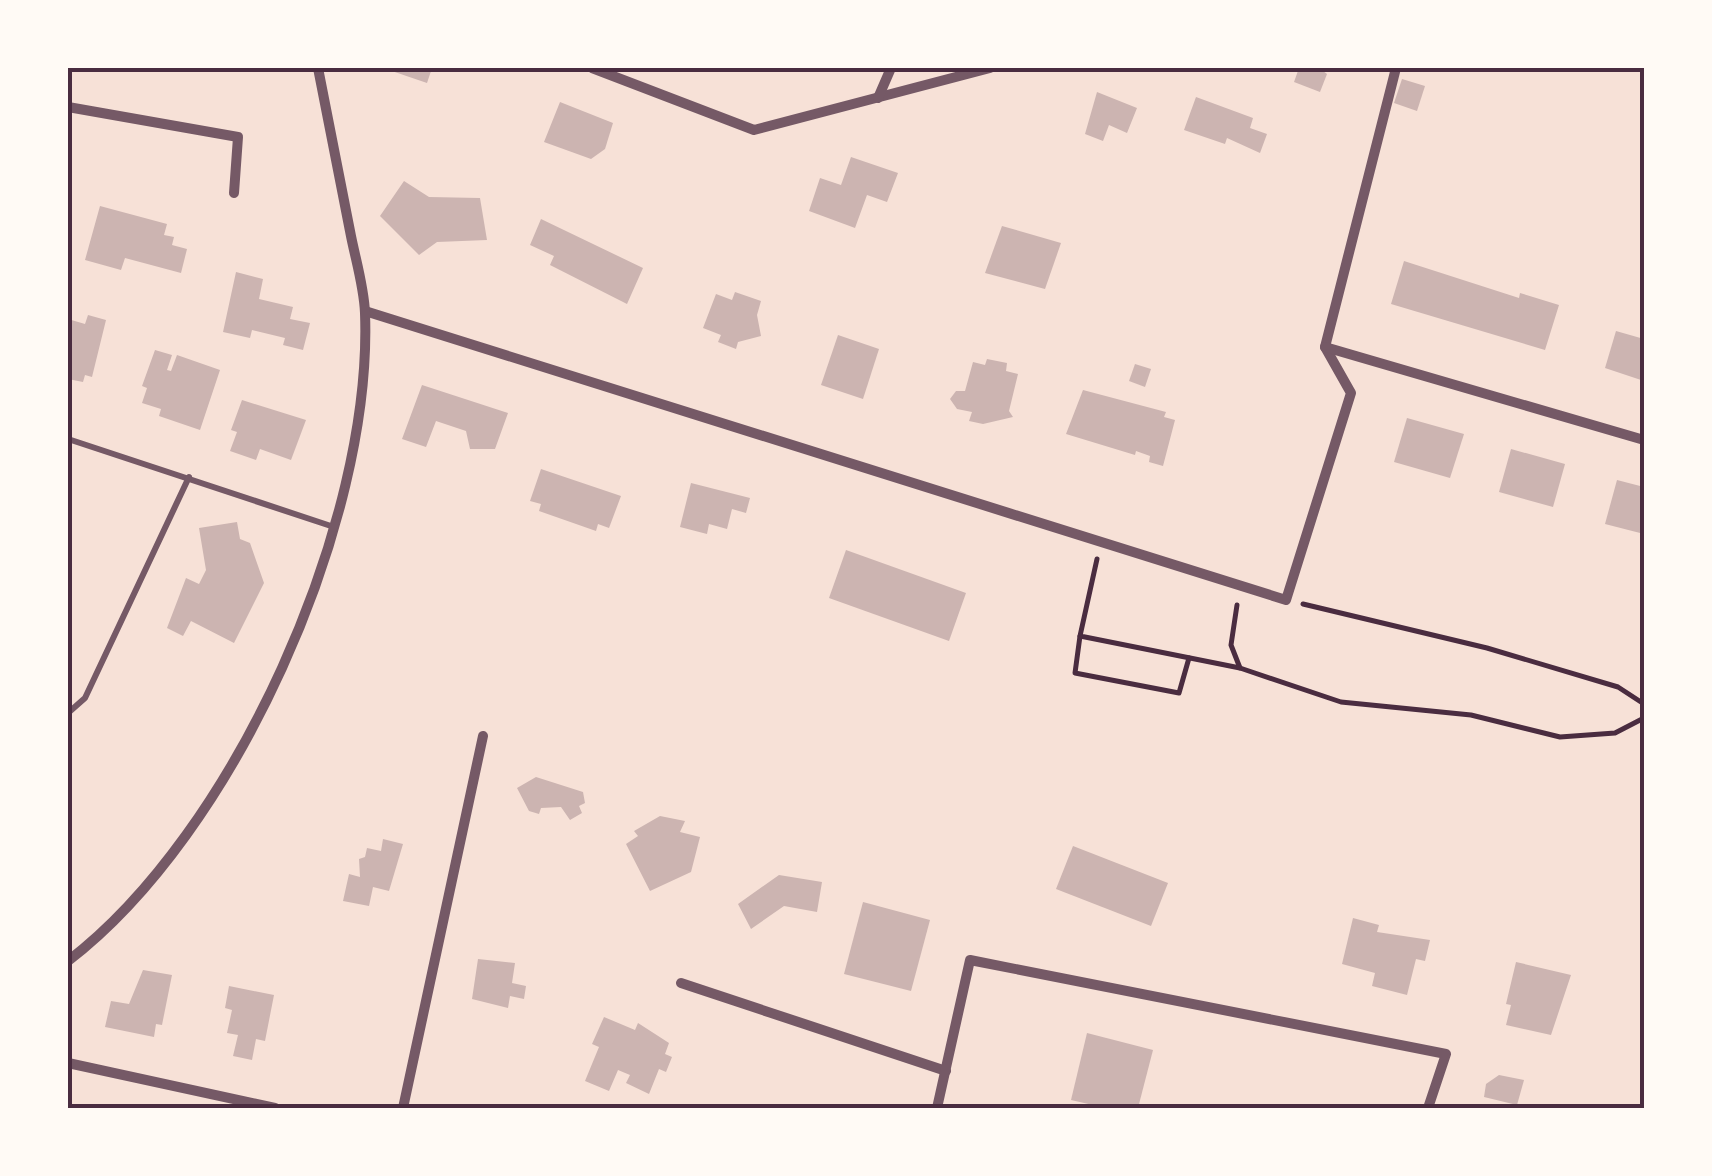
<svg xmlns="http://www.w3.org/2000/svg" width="1712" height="1176" viewBox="0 0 1712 1176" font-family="Ubuntu,sans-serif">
<rect width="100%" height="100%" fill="#f7e1d7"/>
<!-- building -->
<g fill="#ccb4b1">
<path d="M383,68h49l-5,15z"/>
<path d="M1299,68h20l8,6 -7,18 -26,-10z"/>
<path d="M1402,79l23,7 -8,25 -23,-8z"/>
<path d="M1097,92l40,16 -10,25 -18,-8 -6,16 -18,-7z"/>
<path d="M1196,97l57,21 -3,10 17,6 -7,19 -33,-15 -2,6 -41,-14z"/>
<path d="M560,102l53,21 -8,26 -14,10 -47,-17z"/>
<path d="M851,157l47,16 -11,29 -20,-7 -12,33 -46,-17 11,-33 21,7z"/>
<path d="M404,181l25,16 51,1 7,42 -50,2 -18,13 -39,-39z"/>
<path d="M100,206l67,18 -3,11 10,2 -2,8 15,4 -6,24 -56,-15 -4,12 -36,-10z"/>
<path d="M541,219l102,49 -16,36 -77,-39 4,-9 -24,-11z"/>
<path d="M1002,226l59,17 -16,46 -60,-16z"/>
<path d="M1404,261l115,37 1,-5 39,12 -14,45 -154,-46z"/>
<path d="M236,272l27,7 -4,20 34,8 -3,12 20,4 -7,27 -20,-5 2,-7 -33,-8 -2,8 -27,-6z"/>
<path d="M735,292l26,9 -4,14 4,21 -23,6 -2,7 -18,-7 3,-7 -18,-7 13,-34 16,6z"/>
<path d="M88,315l18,5 -14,57 -7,-2 -2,7 -15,-3v-60l17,5z"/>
<path d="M1616,331l28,8v42l-39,-13z"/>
<path d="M838,335l41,14 -16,50 -42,-14z"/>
<path d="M155,350l17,5 -5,15 4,1 6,-16 43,15 -20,60 -41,-14 2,-7 -19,-6 5,-15 -5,-2z"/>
<path d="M987,359l20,4 -1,8 12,3 -9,37 4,6 -30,7 -14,-3 3,-9 -15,-3 -7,-10 6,-8h9l8,-29 12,3z"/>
<path d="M1135,364l16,5 -6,18 -16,-6z"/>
<path d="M422,385l86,28 -13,36h-25l-4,-18 -30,-10 -10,26 -24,-8z"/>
<path d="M1083,390l83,22 -2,5 11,3 -12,46 -14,-4 1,-6 -14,-5 -1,4 -69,-21z"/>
<path d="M242,400l64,20 -15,40 -31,-11 -4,11 -26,-9 7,-19 -6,-2z"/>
<path d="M1407,418l57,16 -14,44 -56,-16z"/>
<path d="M1511,449l54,15 -12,43 -54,-15z"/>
<path d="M541,469l80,27 -12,32 -11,-4 -2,7 -57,-20 2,-7 -11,-3z"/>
<path d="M1617,480l27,7v47l-39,-10z"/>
<path d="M691,483l59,15 -4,15 -14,-4 -5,20 -18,-5 -2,10 -27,-7z"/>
<path d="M237,522l3,17 10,4 14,40 -30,60 -43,-22 -8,15 -16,-8 19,-50 13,6 7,-14 -7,-42z"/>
<path d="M846,550l120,43 -17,48 -120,-43z"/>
<path d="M536,777l47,15 2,11 -6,3 3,7 -12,7 -9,-13 -20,1 -2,6 -10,-3 -12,-23z"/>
<path d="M660,816l25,5 -5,11 20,5 -9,35 -41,19 -24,-47 12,-8 -4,-5z"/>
<path d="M383,839l20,5 -14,47 -16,-4 -4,19 -26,-5 6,-27 11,3 -1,-18 6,-2 2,-9 14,3z"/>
<path d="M1073,846l95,37 -17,43 -95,-37z"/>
<path d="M779,875l43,7 -5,30 -33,-6 -33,23 -13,-25z"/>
<path d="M863,902l67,18 -19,71 -67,-17z"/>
<path d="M1353,918l26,7 -2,7 53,8 -5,21 -9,-2 -9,36 -35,-9 3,-13 -33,-9z"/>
<path d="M478,959l37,4 -3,20 14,3 -2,13 -14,-3 -2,12 -36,-9z"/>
<path d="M1516,962l55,13 -20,60 -45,-10 5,-20 -5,-1z"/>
<path d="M143,970l29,5 -10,50 -6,-1 -2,13 -49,-10 6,-26 18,3z"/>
<path d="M229,986l45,9 -9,46 -9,-2 -4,21 -19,-4 5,-21 -11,-2 5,-23 -7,-2z"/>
<path d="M604,1017l31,13 3,-7 31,20 -4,11 7,3 -6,15 -7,-3 -10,25 -23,-11 4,-8 -12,-5 -9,21 -24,-10 14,-34 -7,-3z"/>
<path d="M1087,1033l66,17 -15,58h-32l-35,-8z"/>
<path d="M1499,1075l25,5 -7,25 -33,-8 2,-13z"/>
</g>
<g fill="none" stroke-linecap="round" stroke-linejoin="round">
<!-- path -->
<g stroke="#4a2c40" stroke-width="5">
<path d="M1097,559l-17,77 160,32"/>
<path d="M1303,604l184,44 131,39 26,17"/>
<path d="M1237,605l-6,40 9,23 101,34 130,13 89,22 55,-4 29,-15"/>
<path d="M1080,636l-5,37 104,20 10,-35"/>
</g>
<!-- service -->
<g stroke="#755966" stroke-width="6">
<path d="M68,439l266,88"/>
<path d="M68,713l17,-15 104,-221"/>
</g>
<!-- minor -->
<g stroke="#755966" stroke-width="10">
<path d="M592,68l162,62 236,-62"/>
<path d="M878,98l13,-30"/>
<path d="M68,107l170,30 -4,56"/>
<path d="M365,311l921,289 65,-207 -26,-46 71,-279"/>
<path d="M1325,347l319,93"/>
<path d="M68,961c167,-128 305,-438 297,-648 -1,-27 -10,-55 -15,-82 -11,-54 -21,-109 -32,-163"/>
<path d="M681,983l265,88"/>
<path d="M68,1063l207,45"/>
<path d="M403,1108l80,-372"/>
<path d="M937,1108l33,-148 476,94 -18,54"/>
</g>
</g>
<!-- border -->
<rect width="1712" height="1176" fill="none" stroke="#fffaf5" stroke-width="140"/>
<rect x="70" y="70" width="1572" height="1036" fill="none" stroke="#4a2c40" stroke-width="4"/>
</svg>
